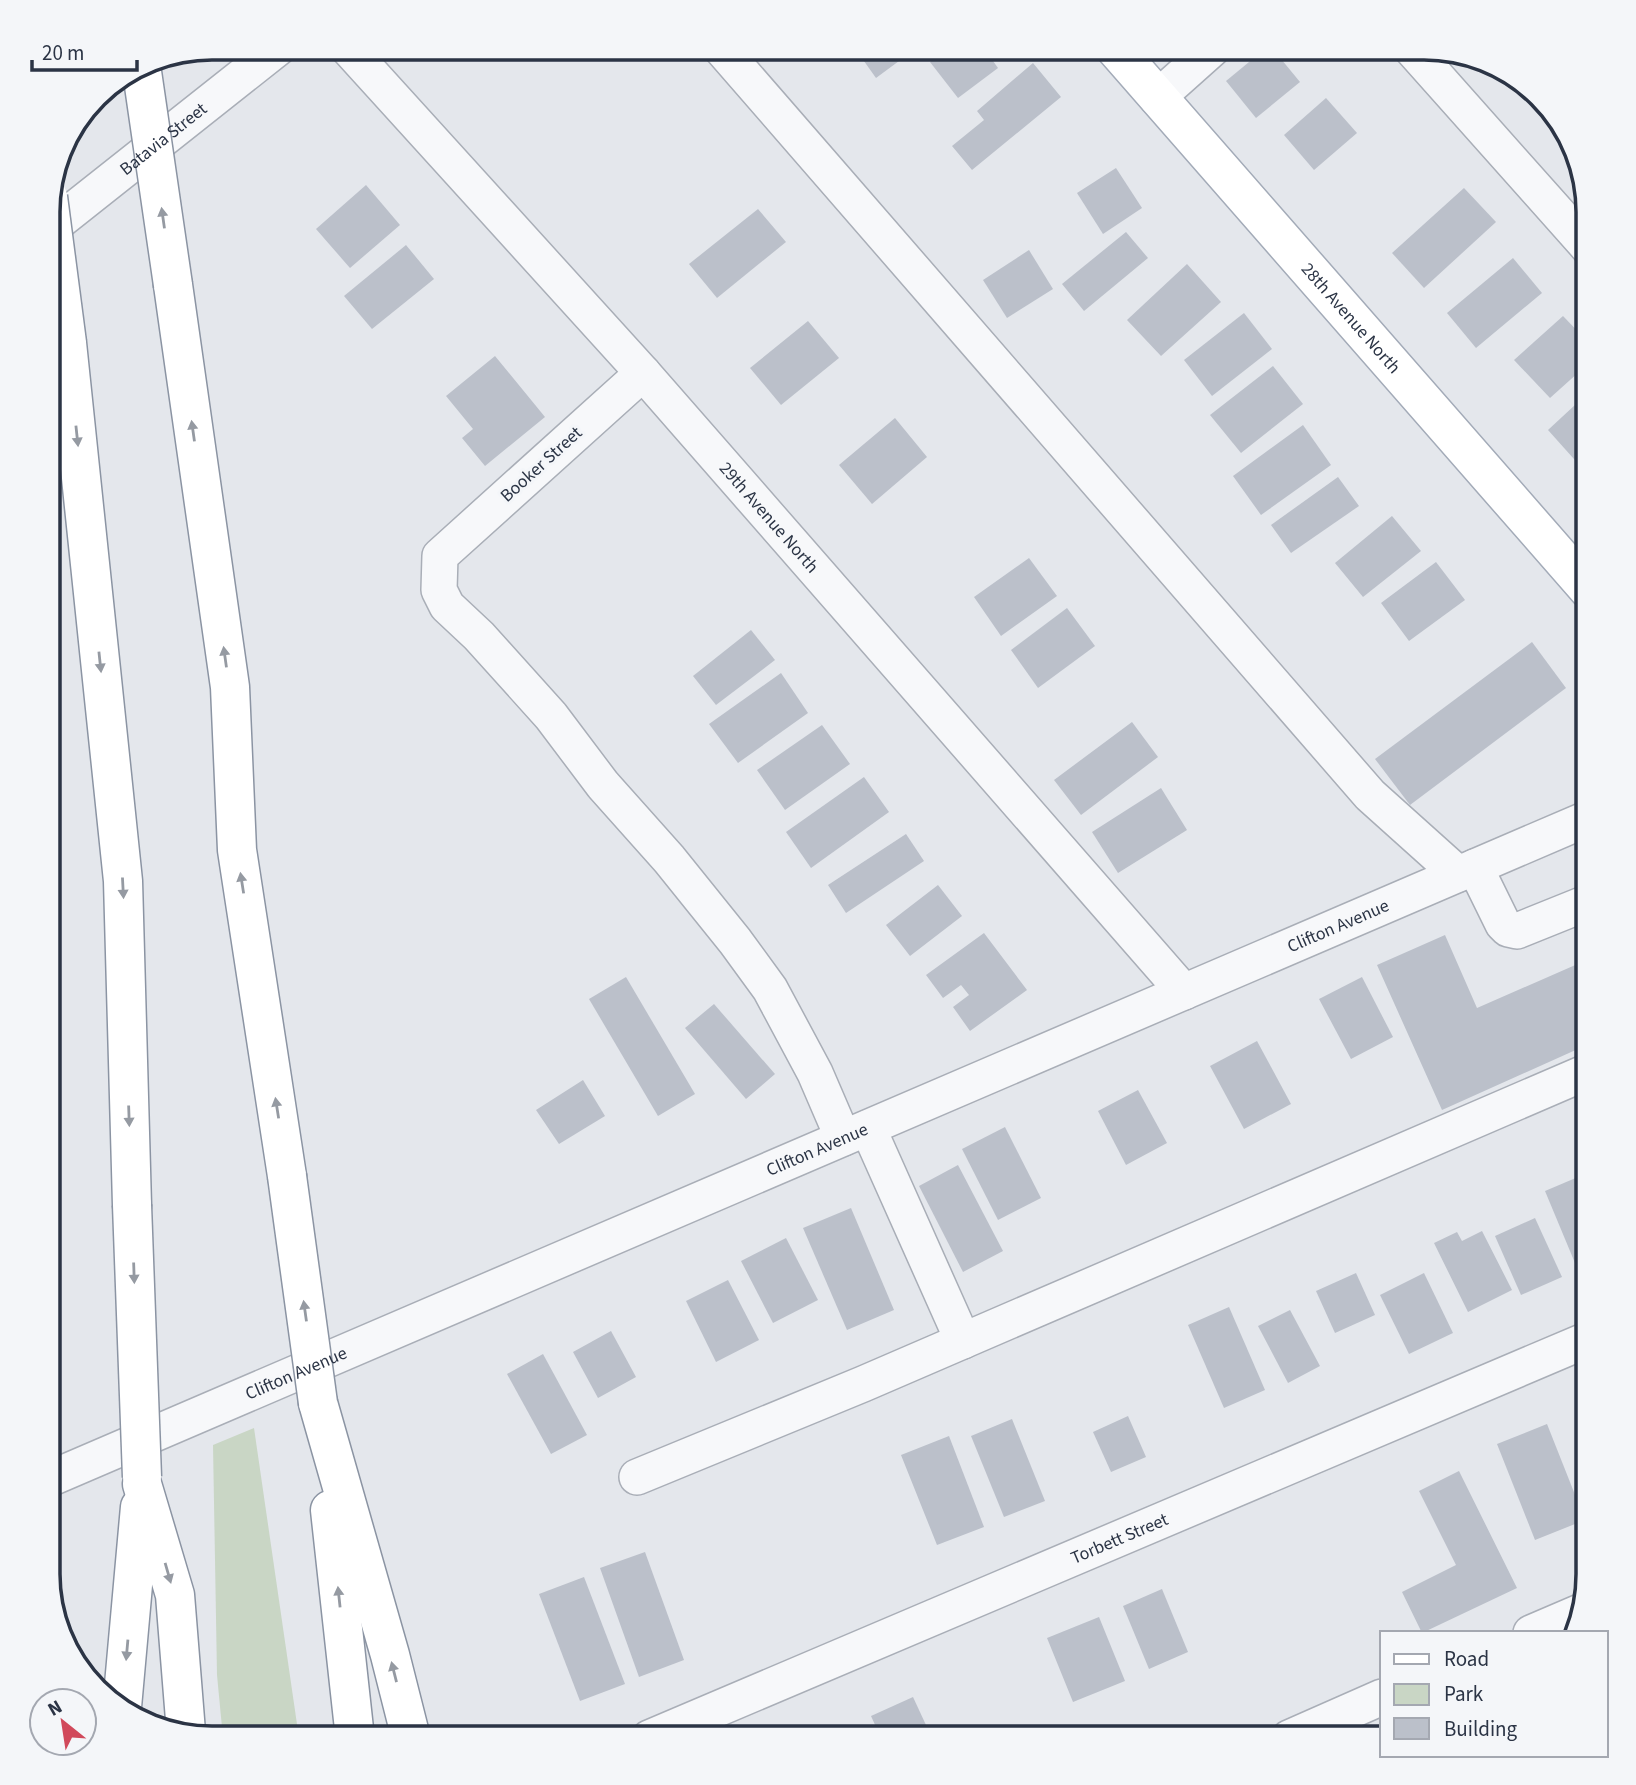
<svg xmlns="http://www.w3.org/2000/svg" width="1636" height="1785" viewBox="0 0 1636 1785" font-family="'Source Sans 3',sans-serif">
<rect width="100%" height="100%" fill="#e4e7ec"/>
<!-- green -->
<path fill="#c9d6c5" d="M254,1428l45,310h-76l-6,-63 -4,-230z"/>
<!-- building -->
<g fill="#bbc0ca">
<path d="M854,47h64l-42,31z"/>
<path d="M950,47h33l15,21 -40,30 -28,-36z"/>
<path d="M1266,48h6l28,34 -44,36 -30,-37z"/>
<path d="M1033,63l28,34 -89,73 -20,-24 32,-26 -7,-9z"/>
<path d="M1326,98l31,35 -43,37 -30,-35z"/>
<path d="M1116,168l26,40 -39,26 -26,-41z"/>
<path d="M366,185l34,40 -50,43 -34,-39z"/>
<path d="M1464,188l32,34 -72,66 -32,-35z"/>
<path d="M758,209l28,33 -69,56 -28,-34z"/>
<path d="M1126,232l22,26 -64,53 -22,-27z"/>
<path d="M406,245l28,34 -62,50 -28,-33z"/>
<path d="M1029,250l24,39 -46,29 -24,-38z"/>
<path d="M1513,258l29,35 -66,55 -29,-35z"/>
<path d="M1187,264l34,38 -60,54 -34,-36z"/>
<path d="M1244,313l28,36 -60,47 -28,-36z"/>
<path d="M1563,316l26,27v20l-39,35 -36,-38z"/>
<path d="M808,321l31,37 -58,47 -31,-37z"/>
<path d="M495,356l50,61 -60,49 -23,-28 11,-9 -27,-33z"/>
<path d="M1273,366l30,38 -62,49 -31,-38z"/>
<path d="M1589,392v70l-7,6 -34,-38z"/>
<path d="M895,418l32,39 -55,47 -33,-39z"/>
<path d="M1303,425l28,40 -70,50 -28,-39z"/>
<path d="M1338,477l21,29 -68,47 -20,-28z"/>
<path d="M1392,516l29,35 -58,46 -28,-34z"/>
<path d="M1029,558l28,38 -56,40 -27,-39z"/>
<path d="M1436,562l29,38 -56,41 -28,-38z"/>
<path d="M1067,608l28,38 -57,42 -27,-38z"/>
<path d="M751,630l24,30 -59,45 -23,-29z"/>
<path d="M1532,642l34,46 -156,117 -35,-46z"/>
<path d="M781,673l27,40 -70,50 -29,-39z"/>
<path d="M1132,722l26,35 -77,58 -27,-35z"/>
<path d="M822,725l28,39 -65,46 -28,-40z"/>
<path d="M864,777l25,35 -78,56 -25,-36z"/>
<path d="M1161,788l26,42 -69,43 -26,-41z"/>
<path d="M906,834l18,27 -78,52 -18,-28z"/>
<path d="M938,885l24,31 -52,40 -24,-31z"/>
<path d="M984,933l43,57 -57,41 -17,-24 16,-12 -8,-10 -18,13 -17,-23z"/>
<path d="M1445,935l32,73 112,-49v85l-147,66 -65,-145z"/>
<path d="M626,977l69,117 -37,22 -69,-117z"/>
<path d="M1362,977l31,60 -42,22 -32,-60z"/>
<path d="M714,1004l61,70 -29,25 -61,-71z"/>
<path d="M1257,1041l34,63 -47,25 -34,-63z"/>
<path d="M583,1080l22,36 -46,28 -23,-34z"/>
<path d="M1138,1090l29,53 -41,22 -28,-54z"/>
<path d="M1005,1127l36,71 -43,22 -36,-71z"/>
<path d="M958,1165l45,86 -40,21 -44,-86z"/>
<path d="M1578,1177l11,27v67l-9,4 -35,-84z"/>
<path d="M851,1208l43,102 -47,20 -44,-102z"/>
<path d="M1535,1218l27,59 -41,18 -26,-59z"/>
<path d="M1482,1231l30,59 -44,22 -34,-69 23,-11 5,9z"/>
<path d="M786,1238l32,62 -45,23 -32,-62z"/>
<path d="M1356,1273l19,42 -40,18 -19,-42z"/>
<path d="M1424,1273l29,60 -44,21 -29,-59z"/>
<path d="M728,1280l31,60 -43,22 -30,-61z"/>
<path d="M1229,1307l36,83 -41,18 -36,-83z"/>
<path d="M1290,1310l30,56 -32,17 -30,-57z"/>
<path d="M611,1331l25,46 -38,21 -25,-46z"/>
<path d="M543,1354l44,81 -36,19 -44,-80z"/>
<path d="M1128,1416l18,41 -35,15 -18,-40z"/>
<path d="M1012,1419l33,82 -41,16 -33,-81z"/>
<path d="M1547,1424l38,96 -50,20 -38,-96z"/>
<path d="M949,1436l35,91 -47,18 -36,-90z"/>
<path d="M1459,1471l58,117 -95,45 -20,-41 54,-27 -37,-74z"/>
<path d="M645,1552l39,108 -45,17 -39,-109z"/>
<path d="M584,1577l41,107 -45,17 -41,-107z"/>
<path d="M1162,1589l26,63 -39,17 -26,-63z"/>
<path d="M1099,1617l26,64 -52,21 -26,-64z"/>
<path d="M913,1697l19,41h-51l-10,-22z"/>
</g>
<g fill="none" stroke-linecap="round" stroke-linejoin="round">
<defs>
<g id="minor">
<path id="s1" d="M347,47l296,326 541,619"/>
<path d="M720,47l650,748 88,79"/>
<path d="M1411,48l178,200"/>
<path d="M1157,98l56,-50"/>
<path id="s2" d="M48,230l231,-183"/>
<path d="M643,373l-203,183 -1,34 8,16 32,30 72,80 52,69 66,74 66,82 35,48 45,84 28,65"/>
<path d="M1475,867l28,57 5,5 9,2 72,-29"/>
<path d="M868,1128l95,213"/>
<path d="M637,1477l226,-93 726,-313"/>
<path id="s3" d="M47,1480l1542,-662"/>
<path d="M1531,1633l49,-21"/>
<path id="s4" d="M649,1738l940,-399"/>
<path d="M1289,1738l93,-41"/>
</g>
<g id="major">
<path id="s5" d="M1114,47l475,543"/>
</g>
<g id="highway">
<path d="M173,285l57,402 7,163 50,326"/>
<path d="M67,343l56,538 9,324"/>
<path d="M318,1403l72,252 21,83"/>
<path d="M142,1484l33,111 11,137"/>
<path d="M330,1510l25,228"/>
<path d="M122,1707l18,-200"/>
</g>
</defs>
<!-- minor casing -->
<use href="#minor" stroke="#a9aeb7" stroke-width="38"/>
<!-- major casing -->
<use href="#major" stroke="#a3abb8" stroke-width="41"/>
<!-- highway casing -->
<use href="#highway" stroke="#8b94a3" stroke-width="41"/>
<!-- minor -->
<use href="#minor" stroke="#f7f8fa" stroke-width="35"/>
<!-- major -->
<use href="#major" stroke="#fff" stroke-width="38"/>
<!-- highway -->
<use href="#highway" stroke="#fff" stroke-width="38"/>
<defs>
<g id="highway-bridge">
<path d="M141,65l32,220"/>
<path d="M48,197l19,146"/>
<path d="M287,1176l31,227"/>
<path d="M132,1205l10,272"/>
</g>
</defs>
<!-- highway-bridge casing -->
<use href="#highway-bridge" stroke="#8b94a3" stroke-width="41" stroke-linecap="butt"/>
<!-- highway-bridge -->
<use href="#highway-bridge" stroke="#fff" stroke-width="38"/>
</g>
<!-- one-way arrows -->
<defs><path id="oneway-solid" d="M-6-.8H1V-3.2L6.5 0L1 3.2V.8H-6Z" transform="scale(1.75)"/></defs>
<g fill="#959aa2">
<use href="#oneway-solid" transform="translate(163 218) rotate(-98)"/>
<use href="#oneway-solid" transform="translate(193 431) rotate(-98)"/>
<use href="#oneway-solid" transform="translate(77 436) rotate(84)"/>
<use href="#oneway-solid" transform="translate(225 657) rotate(-98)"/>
<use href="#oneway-solid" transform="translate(100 662) rotate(84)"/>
<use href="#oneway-solid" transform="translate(242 883) rotate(-99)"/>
<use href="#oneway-solid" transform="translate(123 888) rotate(87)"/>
<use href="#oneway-solid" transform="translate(277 1108) rotate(-99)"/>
<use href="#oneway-solid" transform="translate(129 1116) rotate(88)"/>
<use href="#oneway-solid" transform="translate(134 1273) rotate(88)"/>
<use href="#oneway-solid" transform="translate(305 1311) rotate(-98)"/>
<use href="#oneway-solid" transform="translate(168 1573) rotate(74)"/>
<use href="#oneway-solid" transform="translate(339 1597) rotate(-96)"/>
<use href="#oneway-solid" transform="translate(127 1650) rotate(95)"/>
<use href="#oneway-solid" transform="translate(394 1672) rotate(-104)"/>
</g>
<g text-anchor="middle" stroke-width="6" stroke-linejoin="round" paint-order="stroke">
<!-- street labels -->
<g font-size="18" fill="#2b3445" stroke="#f4f6f9">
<text dy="6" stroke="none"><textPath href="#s2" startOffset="147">Batavia Street</textPath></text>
<text dy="6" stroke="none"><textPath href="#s5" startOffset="360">28th Avenue North</textPath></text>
<text transform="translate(541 464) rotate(-42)" y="6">Booker Street</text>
<text dy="6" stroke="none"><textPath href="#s1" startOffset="632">29th Avenue North</textPath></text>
<text dy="6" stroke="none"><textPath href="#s3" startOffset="1405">Clifton Avenue</textPath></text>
<text dy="6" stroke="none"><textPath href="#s3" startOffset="838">Clifton Avenue</textPath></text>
<text dy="6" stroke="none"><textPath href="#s3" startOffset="271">Clifton Avenue</textPath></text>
<text dy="6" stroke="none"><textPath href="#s4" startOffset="511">Torbett Street</textPath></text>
</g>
</g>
<!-- crop -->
<path d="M0 0H1636V1785H0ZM212 60H1424A152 152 0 0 1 1576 212V1574A152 152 0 0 1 1424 1726H212A152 152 0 0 1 60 1574V212A152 152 0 0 1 212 60Z" fill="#f4f6f9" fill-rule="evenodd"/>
<path fill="none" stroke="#2b3445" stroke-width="3.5" d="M212 60H1424A152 152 0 0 1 1576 212V1574A152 152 0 0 1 1424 1726H212A152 152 0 0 1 60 1574V212A152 152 0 0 1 212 60Z"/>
<!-- legend -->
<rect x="1380" y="1631" width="228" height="126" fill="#f4f6f9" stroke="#a4a8b1" stroke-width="2"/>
<rect x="1394" y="1654" width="35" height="10" fill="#ffffff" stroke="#a4a8b1" stroke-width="2"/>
<text x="1444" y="1666" font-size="21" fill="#2b3445">Road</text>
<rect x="1394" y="1684" width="35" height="21" fill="#c9d6c5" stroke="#a4a8b1" stroke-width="2"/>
<text x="1444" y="1701" font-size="21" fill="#2b3445">Park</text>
<rect x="1394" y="1718" width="35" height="21" fill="#bbc0ca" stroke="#a4a8b1" stroke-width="2"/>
<text x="1444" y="1736" font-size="21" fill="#2b3445">Building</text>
<!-- north arrow -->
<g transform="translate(63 1722) rotate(330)"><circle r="33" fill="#f4f6f9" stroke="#a4a8b1" stroke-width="2"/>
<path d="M0-5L12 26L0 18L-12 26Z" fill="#d1495b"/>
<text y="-10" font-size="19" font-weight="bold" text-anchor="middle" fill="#2b3445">N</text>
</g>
<!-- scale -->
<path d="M32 60v10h105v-10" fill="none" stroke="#2b3445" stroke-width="3.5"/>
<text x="42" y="60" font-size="21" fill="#2b3445" stroke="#f4f6f9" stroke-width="5" paint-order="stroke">20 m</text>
</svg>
